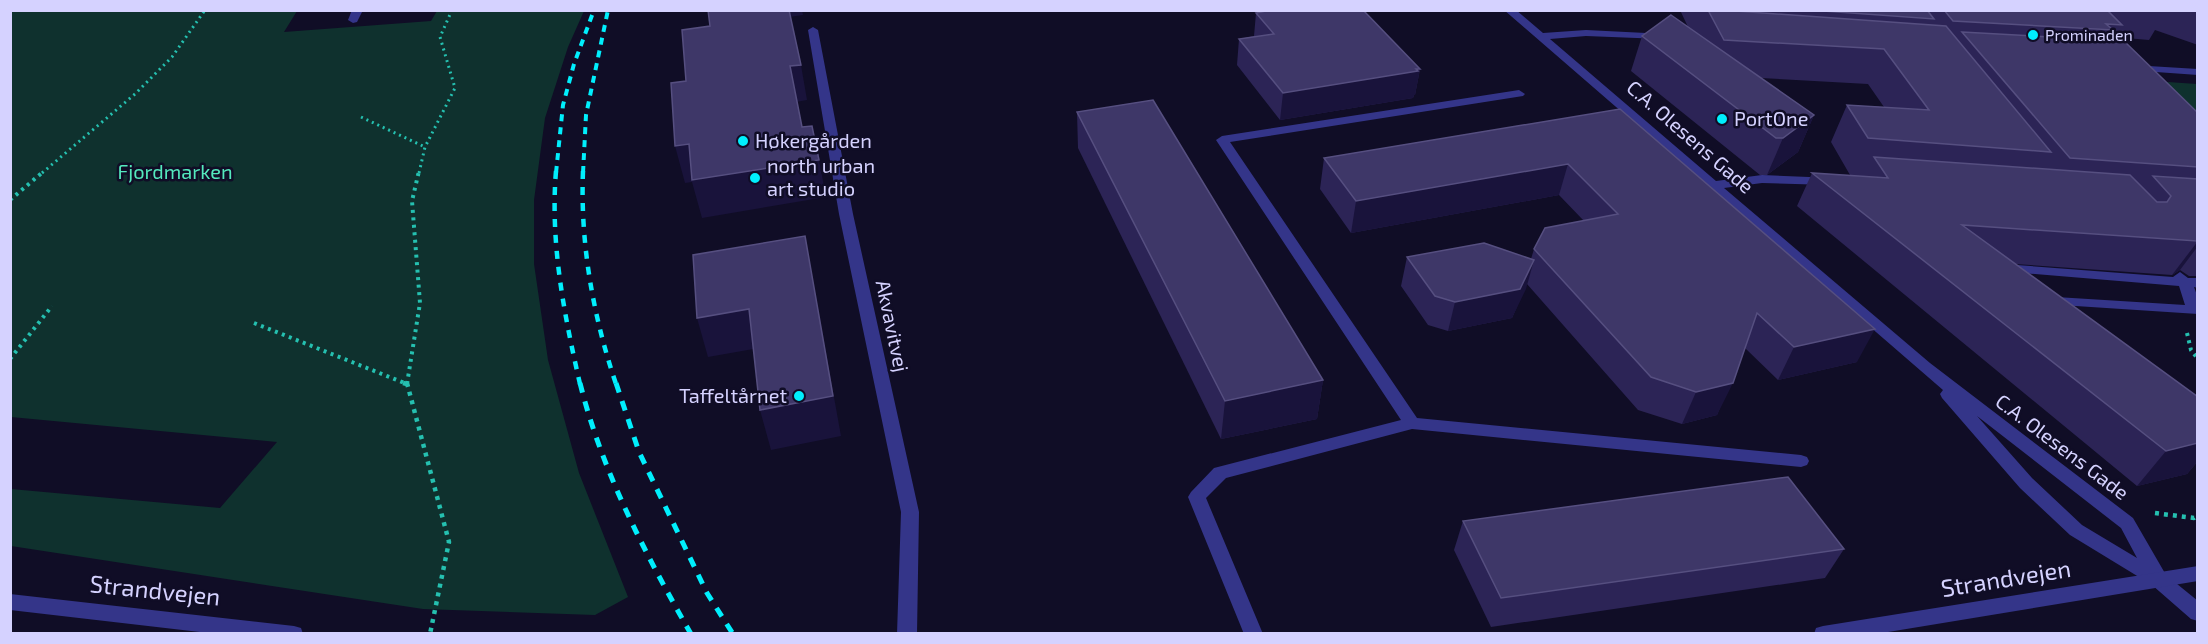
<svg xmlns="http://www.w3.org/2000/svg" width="2208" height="644" viewBox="0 0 2208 644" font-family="'Exo 2',sans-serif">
<rect width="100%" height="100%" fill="#100d26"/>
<!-- green -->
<g fill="#0f312e">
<path d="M11,10l286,1 -13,21 147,-11 6,-10h147l-16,36 -23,71 -11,82v64l14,96 31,113 49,124 -33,18 -172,-6 -412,-63v-57l209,19 57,-66 -266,-25z"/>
<path d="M2153,81l44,3v40z"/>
</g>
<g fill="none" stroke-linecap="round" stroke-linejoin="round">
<!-- path-far2 -->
<g stroke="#25c0b0" stroke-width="3" stroke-dasharray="2 4" stroke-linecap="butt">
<path d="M361,117l64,30"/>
<path d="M42,173l93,-79 37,-37 33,-47"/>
<path d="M419,173l6,-26 30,-59 -15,-51 12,-27"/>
</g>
<!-- path-far1 -->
<g stroke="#25c0b0" stroke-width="4" stroke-dasharray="3 4.5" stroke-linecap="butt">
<path d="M10,200l34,-29"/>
<path d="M254,323l153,61"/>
<path d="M2187,333l4,17 7,9"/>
<path d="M10,359l42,-53"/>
<path d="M407,384l13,-81 -8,-102 7,-30"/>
</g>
<!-- path -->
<g stroke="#25c0b0" stroke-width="4.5" stroke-dasharray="4 5" stroke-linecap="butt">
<path d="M403,383l4,1"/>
<path d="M407,383l42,159 -19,92"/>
<path d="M2155,513l39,5 4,-3"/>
</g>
<!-- service -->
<g fill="#343589" fill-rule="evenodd">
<path d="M352,10h11l-6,12 -4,1 -5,-3z"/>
<path d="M1519,90l6,4 -2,2 -293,46 187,276 384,37 6,2 2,4 -2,4 -6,2 -389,-38 -186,49 -20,20 57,136h-19l-56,-137 3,-5 23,-24 187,-48 -185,-280 6,-4z"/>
<path d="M2003,264l170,13 7,-5 8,6h10v10l-4,-1 4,11v16l-153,-10 -5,-2 -2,-3 2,-3 145,9 -6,-19 -181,-15 -2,-3 2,-3z"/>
</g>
<!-- minor -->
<g fill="#343589" fill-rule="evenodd">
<path d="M1504,10h12l27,23 43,-3 80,4v4l-4,1 -76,-3 -36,3 166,142 46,-6 72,3 2,3 -2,3 -5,1 -67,-2 -38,5 206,175 203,155 33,57 32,26v20l-7,-2 -39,-34 -82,-50 -50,-47 -78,-90 -2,-4 3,-4zM1977,416l144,112 16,30 -55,-33 -50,-47z"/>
<path d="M813,27l5,3 35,184 66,298 -2,122h-20l4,-122 -62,-298 -31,-184z"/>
<path d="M2132,65l66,4v6l-70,-5 -2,-2z"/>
</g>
<!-- tertiary -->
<g fill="#343589" fill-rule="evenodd">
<path d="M2198,566v15l-322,53h-62l2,-6 7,-2z"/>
<path d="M10,594l284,32 7,2 2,6h-86l-207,-24z"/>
</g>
<!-- rail-far2 -->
<g stroke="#00effd" stroke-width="4" stroke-dasharray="7 6" stroke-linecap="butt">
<path d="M556,173l7,-68 11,-41 20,-54"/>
<path d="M583,173l3,-58 22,-105"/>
</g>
<!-- rail-far1 -->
<g stroke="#00effd" stroke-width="4.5" stroke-dasharray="8 8" stroke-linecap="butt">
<path d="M556,171c-6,72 8,143 24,213"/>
<path d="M583,171c-3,72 10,145 33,213"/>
</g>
<!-- rail -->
<g stroke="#00effd" stroke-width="5" stroke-dasharray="10 9" stroke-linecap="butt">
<path d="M580,383c22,89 66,172 111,251"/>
<path d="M616,383l23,69 68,141 26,41"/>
</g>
</g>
<!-- wall -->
<g fill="#2c2456">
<path d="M1680,10h518v35l-43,-15 -6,10 -35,-3 -2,4 86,72v163h-9l-9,-6 -8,5 -157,-11 183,133v64l-11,13 -50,12 -340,-280 15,-33 38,2 -19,-33 16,-37 37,2 -16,-23 -107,-6 53,37 -16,37 -31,23h-7l-129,-104 11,-35 46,-9z"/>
<path d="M1256,13l164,56 -5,26h-1l-1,3 -133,22 -43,-55 2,-26 15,-3z"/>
<path d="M1620,109l237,253 -79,18 -33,-32 -28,67 -35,9 -44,-14 -111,-126 -15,34 -64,13 -20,-6 -27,-39 6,-29 124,2 3,-10 50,-28 -25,-26 -208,38 -31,-44 4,-31z"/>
<path d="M1077,112l246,268 -6,39 -96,20 -143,-291z"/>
<path d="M1463,521l381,28 -19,29 -334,49 -37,-77z"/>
</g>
<!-- shaded-wall -->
<g fill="#19133b">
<path d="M788,10h14l1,5 -14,2z"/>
<path d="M801,65l6,35 -11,2 -6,-36z"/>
<path d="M1420,69l-5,26h-1l-1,3 -133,22 3,-27z"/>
<path d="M1814,115l-16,37 -31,23 16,-37z"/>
<path d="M689,144l130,16 7,37 -124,21 -10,-36 -7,1 -10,-37z"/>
<path d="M1568,164l-9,31 -208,38 5,-32z"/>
<path d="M805,236l36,200 -70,14 -11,-40z"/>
<path d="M2198,241v5l-18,24 -8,5z"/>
<path d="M1534,260l-8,29 -14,29 -64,13 7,-29z"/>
<path d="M749,309l10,39 -51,9 -11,-39z"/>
<path d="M1875,329l-18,33 -79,18 16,-33z"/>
<path d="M1323,380l-6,39 -96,20 4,-38z"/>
<path d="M1733,383l-16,32 -35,9 14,-32z"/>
<path d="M2198,427v34l-11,13 -50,12 29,-35z"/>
</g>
<!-- building -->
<g fill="#3e3768" stroke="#564f80" stroke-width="1.5">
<path d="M708,10h81l12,55 -11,1 12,61 10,-1 7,34 -127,20 -3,-36 -14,2 -4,-63 15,-2 -4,-51 28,-4z"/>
<path d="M1271,10h92l57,59h-4l2,2 -135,22 -44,-54 35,-5 -18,-21z"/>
<path d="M1708,10h14l224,16 105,126 -183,-14 -21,-33 82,5 -45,-61 -160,-9z"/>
<path d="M1809,10h118l7,9z"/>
<path d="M1944,10h163l15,15 -16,-1 7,6 -160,-9z"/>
<path d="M1671,15l143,100 -31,23h-7l-134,-102z"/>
<path d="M1962,32l162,9 74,72v54l-128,-9z"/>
<path d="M1153,100l170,280 -98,21 -148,-289z"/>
<path d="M1620,109l255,220 -81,18 -37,-34 -24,70 -37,9 -45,-15 -117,-128 11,-21 73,-14 -50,-50 -212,37 -32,-43z"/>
<path d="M1874,157l256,18 27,27h10l4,-6 -18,-20 45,3 -1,62 -235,-16 236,172v46l-32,8 -354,-278 76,5z"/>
<path d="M805,236l28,160 -73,14 -11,-101 -52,9 -4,-63z"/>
<path d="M1484,243l50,17 -14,29 -65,13 -20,-6 -28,-39z"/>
<path d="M1788,477l56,72 -343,49 -38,-77z"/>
</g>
<!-- markers -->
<g fill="#00effd" stroke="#100d26" stroke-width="2">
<circle cx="2033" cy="35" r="6"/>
<circle cx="1722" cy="119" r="6"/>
<circle cx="743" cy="141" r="6"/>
<circle cx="755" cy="178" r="6"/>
<circle cx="799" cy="396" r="6"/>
</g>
<g text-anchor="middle" stroke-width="5" stroke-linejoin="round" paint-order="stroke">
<!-- far-poi labels -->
<g font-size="16" fill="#d5d2ff" stroke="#100d26" text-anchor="start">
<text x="2045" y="41">Prominaden</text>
</g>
<!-- poi labels -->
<g font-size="20" fill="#d5d2ff" stroke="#100d26" text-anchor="start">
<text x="1734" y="126">PortOne</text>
<text x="755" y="148">Høkergården</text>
<text x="767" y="173">north urban<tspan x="767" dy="23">art studio</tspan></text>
<text x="787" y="403" text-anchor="end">Taffeltårnet</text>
</g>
<!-- street labels -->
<g font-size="20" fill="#d5d2ff" stroke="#100d26">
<text transform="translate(1690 137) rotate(41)" y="7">C.A. Olesens Gade</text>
<text transform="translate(892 326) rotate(78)" y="7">Akvavitvej</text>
<text transform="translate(2062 447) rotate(37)" y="7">C.A. Olesens Gade</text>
</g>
<!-- park labels -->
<g font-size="20" fill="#54e9bd" stroke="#100d26">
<text x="175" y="179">Fjordmarken</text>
</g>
<!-- near-street labels -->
<g font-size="24" fill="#d5d2ff" stroke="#100d26">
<text transform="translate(2006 579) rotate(-9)" y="8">Strandvejen</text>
<text transform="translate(155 591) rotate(6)" y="8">Strandvejen</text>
</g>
</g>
<!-- border -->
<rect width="2208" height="644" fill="none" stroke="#d5d2ff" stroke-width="24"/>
</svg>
